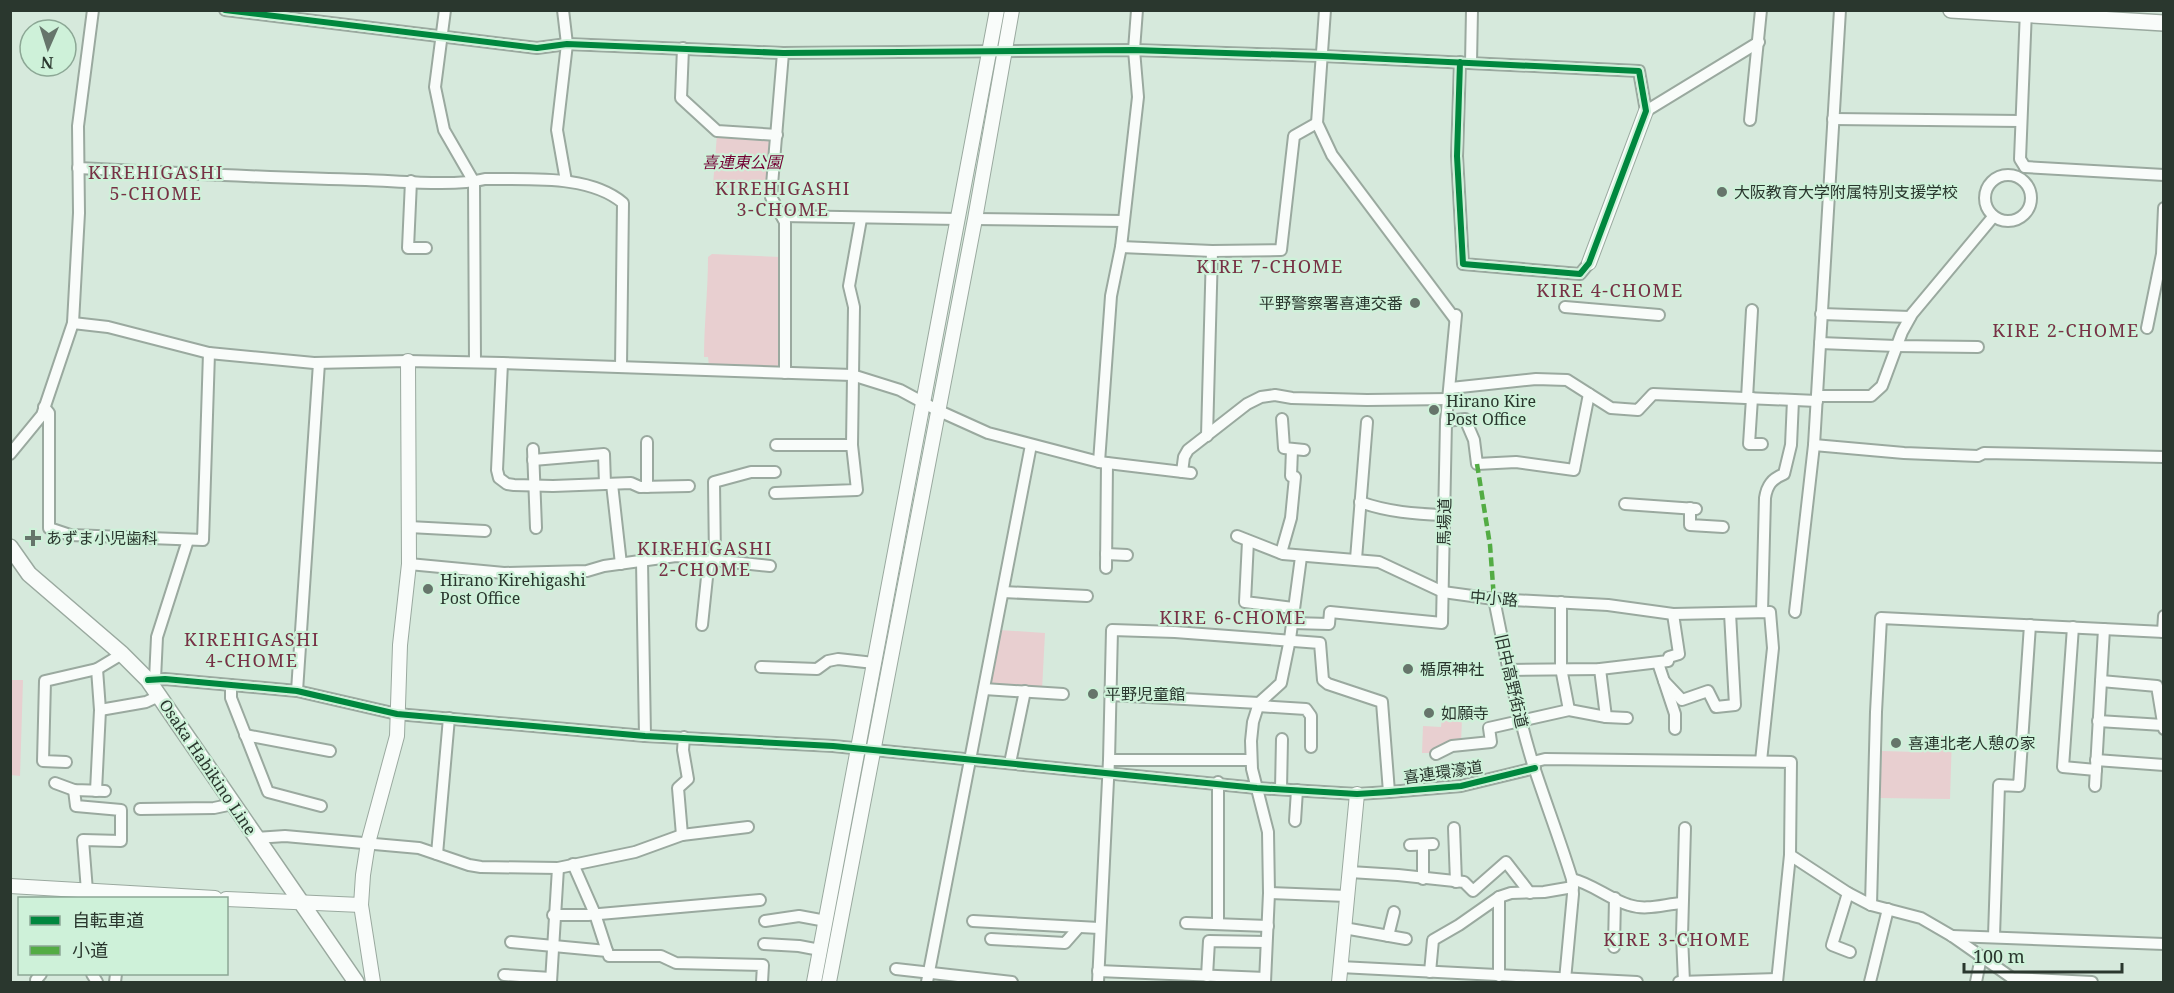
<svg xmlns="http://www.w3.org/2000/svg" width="2174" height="993" viewBox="0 0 2174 993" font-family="'Noto Serif','Noto Sans JP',serif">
<rect width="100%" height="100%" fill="#d6e9dc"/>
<!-- green -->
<g fill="#e8cfd0">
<path d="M717,134l54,5 -5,51 -50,-3 -3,-2z"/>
<path d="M712,254l68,3 -1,108 -5,3 -65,-2 -1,-9h-4c0,-34 4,-66 4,-100z"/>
<path d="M999,630l46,3 -3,57 -53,-5z"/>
<path d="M11,680h12l-3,96 -9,-1z"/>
<path d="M1442,718h20l-1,26 -27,9h-12l1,-27 18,1z"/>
<path d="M1917,735l35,1 -2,63 -70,-1 2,-47 34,1z"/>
</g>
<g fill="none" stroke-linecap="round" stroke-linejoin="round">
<defs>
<g id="minor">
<path d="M225,10l312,38 30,-4 216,9 351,-3 189,6 316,15 7,40 113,-69"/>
<path d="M445,10l-10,77 9,43 30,52 1,180"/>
<path d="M563,10l4,34 -10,86 9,51"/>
<path d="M1325,10l-8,113 15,32 123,164"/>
<path d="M683,48l-2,50 36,33 60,4"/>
<path d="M783,53l-12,144 14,25v151"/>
<path d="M1460,62l-3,94 6,108 117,10 9,-11"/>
<path d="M1471,63l1,-53"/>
<path d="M1833,119l188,2"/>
<path d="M1750,120l11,-110"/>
<path d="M2025,167l-5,-8 6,-149"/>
<path d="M2025,167l139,8"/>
<path d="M78,168c96,5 192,10 288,12 33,1 88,7 119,-1 43,1 104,-5 138,24l-2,164"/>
<circle cx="2008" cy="198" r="23"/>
<path d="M411,181l-3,67h18"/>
<path d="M782,216l176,3"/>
<path d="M975,219l148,2"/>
<path d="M1121,247l91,4 69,-1 13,-114 23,-13"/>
<path d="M1565,307l94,8"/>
<path d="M1821,314l89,3"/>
<path d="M73,323l35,4 101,26 105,10 94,-2 94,2 350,12 48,15 37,20 51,23 111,29 92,11"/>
<path d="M2147,328l15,-74 2,-46"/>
<path d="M1820,343l76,3 82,1"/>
<path d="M502,363l-5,107 2,8 8,6 7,1 39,1 78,-3 9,4 49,-1"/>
<path d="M1451,388l85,-9 31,1 44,28 27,2 15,-16 164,7"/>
<path d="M1817,396h54l11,-10 20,-54 10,-18 81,-97"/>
<path d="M1747,398l5,-88"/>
<path d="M1752,398l-3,46h13"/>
<path d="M44,407l5,6v115l21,7 133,5 6,-187"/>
<path d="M1282,419l2,29 20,2"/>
<path d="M1446,421l19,-2 9,21 3,24 39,-2 58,8 15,-76"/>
<path d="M1207,436l5,-185"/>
<path d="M647,442v45"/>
<path d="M776,445h76"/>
<path d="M1814,445l90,8 74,3 6,-3 180,4"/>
<path d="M533,449l3,79"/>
<path d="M10,454l32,-39 31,-92 6,-110 -1,-87 15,-116"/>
<path d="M533,460l71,-6 1,30"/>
<path d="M1099,462l12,-166 10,-49 17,-150 -4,-47 3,-40"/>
<path d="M1182,472l2,-15 4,-7 59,-46 14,-7 14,-2 17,3 75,2 83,-1"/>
<path d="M1291,476l1,-27"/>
<path d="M612,484l9,80"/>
<path d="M775,493l82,-3 -5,-45 2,-138 -5,-21 12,-67"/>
<path d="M1360,502c28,10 55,12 84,13"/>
<path d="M1625,504l71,5"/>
<path d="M1690,508v17l33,2"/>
<path d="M409,527l76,4"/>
<path d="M1237,536l46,18 96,8 64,30 51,7 114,6 65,9 97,-2 3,36 -12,113"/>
<path d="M1248,541l-3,61 48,6"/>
<path d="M1281,553l10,-35 4,-41"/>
<path d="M1106,554l21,1"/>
<path d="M715,559l-1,-77 37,-10h24"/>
<path d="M1356,559l11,-137"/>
<path d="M642,561l3,175"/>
<path d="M409,564l95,9 83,-2 17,-5 72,-10 94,10"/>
<path d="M1106,568l1,-105"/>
<path d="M1003,592l84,4"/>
<path d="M1494,599c11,55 22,109 38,162 13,40 28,79 40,118l1,15 -8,86"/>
<path d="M1561,602v66l8,42"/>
<path d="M1762,612l3,-114c2,-13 7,-19 19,-24l7,-29 2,-45"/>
<path d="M1795,612l19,-167 26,-435"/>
<path d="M1292,623l37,1 1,-12 112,11 4,-202 10,-106"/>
<path d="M702,625l7,-67"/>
<path d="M2073,627l-10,140 33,3"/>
<path d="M2163,632l1,-16"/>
<path d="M1658,663l17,51v15"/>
<path d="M761,667l56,2 11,-8 10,-2 36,4"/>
<path d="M1600,669l6,48"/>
<path d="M1508,670l92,-1 68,-8 1,-4 10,-3 -6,-40"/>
<path d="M155,679l2,-42 31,-97"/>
<path d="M148,680l17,-1 132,12 100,23 248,22 188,10 424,42 100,6 32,-2 72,-6 74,-18"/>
<path d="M1664,681l18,19 26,-9 8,16 19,-2 -5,-92"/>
<path d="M2101,681l56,5 7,43"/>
<path d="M231,685v13l37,94 53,14"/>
<path d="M984,689l79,5"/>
<path d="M297,691l22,-328"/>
<path d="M1110,695l149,8"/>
<path d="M1258,706l48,3 5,7v31"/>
<path d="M100,710l46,-8 13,-6"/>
<path d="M2098,721l65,4"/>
<path d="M245,735l85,16"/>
<path d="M1436,754l16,-8 39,-4 -2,-14 80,-18 37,7 21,1"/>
<path d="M1109,760h142"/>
<path d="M2096,760l68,5"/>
<path d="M66,762l-23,-1 2,-80 52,-12 25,-15"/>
<path d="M1533,762l12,-3 246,3 -1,93 -13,127"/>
<path d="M1010,763l15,-72"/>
<path d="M1218,782v142"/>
<path d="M55,783l19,7 31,1"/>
<path d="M2095,786l9,-157"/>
<path d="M1281,789l1,-50"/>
<path d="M74,790l2,16 45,4v31l-38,-1 4,51"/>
<path d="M96,791l4,-81 -3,-41"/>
<path d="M140,809l74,-1 19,-4"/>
<path d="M1295,821l2,-31"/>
<path d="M1454,828l2,54"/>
<path d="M682,835l-4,-47 10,-9 -5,-29 1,-13"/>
<path d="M256,838l29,-2 134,12 50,17 12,2 77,1 77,-16 47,-17 66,-8"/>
<path d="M1410,845l23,-1"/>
<path d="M1423,845v34"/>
<path d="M437,854l12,-136"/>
<path d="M1790,855l58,38 23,12 50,13 31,18 60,42 80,4"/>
<path d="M573,864l22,50 12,37"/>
<path d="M1350,872l48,3 66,7 9,9 33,-29 24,31"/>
<path d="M1572,879c21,5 37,20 57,26 17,6 36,-1 53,-2"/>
<path d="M1269,893l78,3"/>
<path d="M1848,893l-16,52 18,7"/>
<path d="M1871,905l5,-193 5,-94 283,14"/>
<path d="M553,915h35l172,-15"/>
<path d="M765,921l34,-5 27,5"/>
<path d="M973,921l126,7"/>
<path d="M1186,923l82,3"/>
<path d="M1344,928l62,11"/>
<path d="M1388,936l6,-24"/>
<path d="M1952,936l212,8"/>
<path d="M1994,936l5,-151 20,1 11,-161"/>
<path d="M991,939l74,4 14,-16"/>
<path d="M511,942l96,9 2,5h52l15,7 87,2 -1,17"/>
<path d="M764,944l35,2 21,4"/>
<path d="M1614,947l1,-49"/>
<path d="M1340,967l297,15"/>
<path d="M896,969l116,13"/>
<path d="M1098,971l167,7"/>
<path d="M1430,972l3,-32 26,-15 40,-28 12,-4 33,-1 29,-5"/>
<path d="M92,974l5,8"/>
<path d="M504,975l47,3"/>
<path d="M1207,976l2,-35 57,1"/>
<path d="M1499,976v-79"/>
<path d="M36,980l5,-6"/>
<path d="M115,982l1,-8"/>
<path d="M551,982l7,-114"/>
<path d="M927,982l104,-537"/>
<path d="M1098,982l11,-222 3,-130 63,2 145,11 3,37 5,4 54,18 7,90"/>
<path d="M1265,982l4,-89 -1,-61 -16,-63 -1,-28 2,-19 6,-19 22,-20 9,-44 11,-82"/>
<path d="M1679,982l98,-3"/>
<path d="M1684,982l-2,-46 3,-108"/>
<path d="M1870,982l18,-73"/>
<path d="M1976,982l5,-25"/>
</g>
<g id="tertiary">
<path d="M1589,263l57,-152"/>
<path d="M10,886l205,12"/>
<path d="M226,899l135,6"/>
<path d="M373,982l-12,-77 2,-30 5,-32 29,-107 3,-91 9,-81 -1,-203"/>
<path d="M814,982l183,-972"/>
<path d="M829,982l146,-763 37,-209"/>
<path d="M1339,982l18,-188"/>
</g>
<g id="secondary">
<path d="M1951,10l213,13"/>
<path d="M10,547l19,27 93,80 26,26 208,302"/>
</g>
</defs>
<!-- minor casing -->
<use href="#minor" stroke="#9aa99f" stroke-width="14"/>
<!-- tertiary casing -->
<use href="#tertiary" stroke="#9aa99f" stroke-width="16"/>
<!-- secondary casing -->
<use href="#secondary" stroke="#9aa99f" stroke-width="18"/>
<!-- minor -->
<use href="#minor" stroke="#f9fcfa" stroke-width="10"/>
<!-- tertiary -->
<use href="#tertiary" stroke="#f9fcfa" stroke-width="14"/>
<!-- secondary -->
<use href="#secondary" stroke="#f9fcfa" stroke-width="15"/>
<!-- quiet -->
<path stroke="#53ac44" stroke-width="4.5" stroke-dasharray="9 4.5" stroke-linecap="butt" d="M1477,464l13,81 4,54"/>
<defs>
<g id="cycleway">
<path d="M225,10l312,38 30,-4 216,9 351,-3 189,6 316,15 7,40 -57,152 -9,11 -117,-10 -6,-108 3,-94"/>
<path d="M148,680l17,-1 132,12 100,23 248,22 188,10 424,42 100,6 32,-2 72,-6 74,-18"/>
</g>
</defs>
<!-- cycleway casing -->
<use href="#cycleway" stroke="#cef1d9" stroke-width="10"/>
<!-- cycleway -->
<use href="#cycleway" stroke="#00873e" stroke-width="6"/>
</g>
<!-- markers -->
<g fill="#66756b" stroke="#cef1d9" stroke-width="2">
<circle cx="1722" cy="192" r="6"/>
<circle cx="1415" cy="303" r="6"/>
<circle cx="1434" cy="410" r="6"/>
<path d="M30 529h6v6h6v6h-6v6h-6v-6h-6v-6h6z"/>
<circle cx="428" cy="589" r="6"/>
<circle cx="1408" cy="669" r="6"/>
<circle cx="1093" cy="694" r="6"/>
<circle cx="1429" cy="713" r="6"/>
<circle cx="1896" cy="743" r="6"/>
</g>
<g text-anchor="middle" stroke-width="4.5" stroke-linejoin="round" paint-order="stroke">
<!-- park labels -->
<g font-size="16" font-style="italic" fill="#740234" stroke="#cef1d9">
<text x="742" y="168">喜連東公園</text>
</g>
<!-- poi labels -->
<g font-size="16" fill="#2a372e" stroke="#cef1d9" text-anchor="start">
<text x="1734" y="198">大阪教育大学附属特別支援学校</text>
<text x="1403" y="309" text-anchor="end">平野警察署喜連交番</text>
<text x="1446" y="407">Hirano Kire<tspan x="1446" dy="18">Post Office</tspan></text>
<text x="46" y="544">あずま小児歯科</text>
<text x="440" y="586">Hirano Kirehigashi<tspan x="440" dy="18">Post Office</tspan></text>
<text x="1420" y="675">楯原神社</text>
<text x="1105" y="700">平野児童館</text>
<text x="1441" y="719">如願寺</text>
<text x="1908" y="749">喜連北老人憩の家</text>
</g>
<!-- street labels -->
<g font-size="16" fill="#2a372e" stroke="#cef1d9">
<text transform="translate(1444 522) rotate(-89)" y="6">馬場道</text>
<text transform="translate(1494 598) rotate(5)" y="6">中小路</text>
<text transform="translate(1512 681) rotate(77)" y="6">旧中高野街道</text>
<text transform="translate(208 767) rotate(56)" y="6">Osaka Habikino Line</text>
<text transform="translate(1443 772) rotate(-8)" y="6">喜連環濠道</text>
</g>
<!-- neighbourhood labels -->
<g font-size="18" letter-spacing="1.5" fill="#773145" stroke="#cef1d9">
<text x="156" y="179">KIREHIGASHI<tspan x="156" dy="21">5-CHOME</tspan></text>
<text x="783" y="195">KIREHIGASHI<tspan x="783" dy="21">3-CHOME</tspan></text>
<text x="1270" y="273">KIRE 7-CHOME</text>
<text x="1610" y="297">KIRE 4-CHOME</text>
<text x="2066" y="337">KIRE 2-CHOME</text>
<text x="705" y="555">KIREHIGASHI<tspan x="705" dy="21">2-CHOME</tspan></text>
<text x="1233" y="624">KIRE 6-CHOME</text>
<text x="252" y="646">KIREHIGASHI<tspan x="252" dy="21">4-CHOME</tspan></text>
<text x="1677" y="946">KIRE 3-CHOME</text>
</g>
</g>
<!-- border -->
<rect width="2174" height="993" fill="none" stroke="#2a372e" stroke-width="24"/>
<!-- legend -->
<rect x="18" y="897" width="210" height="78" fill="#cef1d9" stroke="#8ca795" stroke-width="1.5"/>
<rect x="30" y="916" width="30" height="9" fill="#00873e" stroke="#8ca795" stroke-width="1.5"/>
<text x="72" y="927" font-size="18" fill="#2a372e">自転車道</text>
<rect x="30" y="946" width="30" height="9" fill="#53ac44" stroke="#8ca795" stroke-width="1.5"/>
<text x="72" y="957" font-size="18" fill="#2a372e">小道</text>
<!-- north arrow -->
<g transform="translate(48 48) rotate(183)"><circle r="28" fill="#cef1d9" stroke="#8ca795" stroke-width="1.5"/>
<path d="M0-4.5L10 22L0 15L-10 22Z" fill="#66756b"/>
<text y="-9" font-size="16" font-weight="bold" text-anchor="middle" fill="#2a372e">N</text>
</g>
<!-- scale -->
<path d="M1964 963v9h158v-9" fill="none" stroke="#2a372e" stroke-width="3"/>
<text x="1973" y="963" font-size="18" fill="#2a372e" stroke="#cef1d9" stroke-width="4.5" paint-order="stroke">100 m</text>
</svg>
